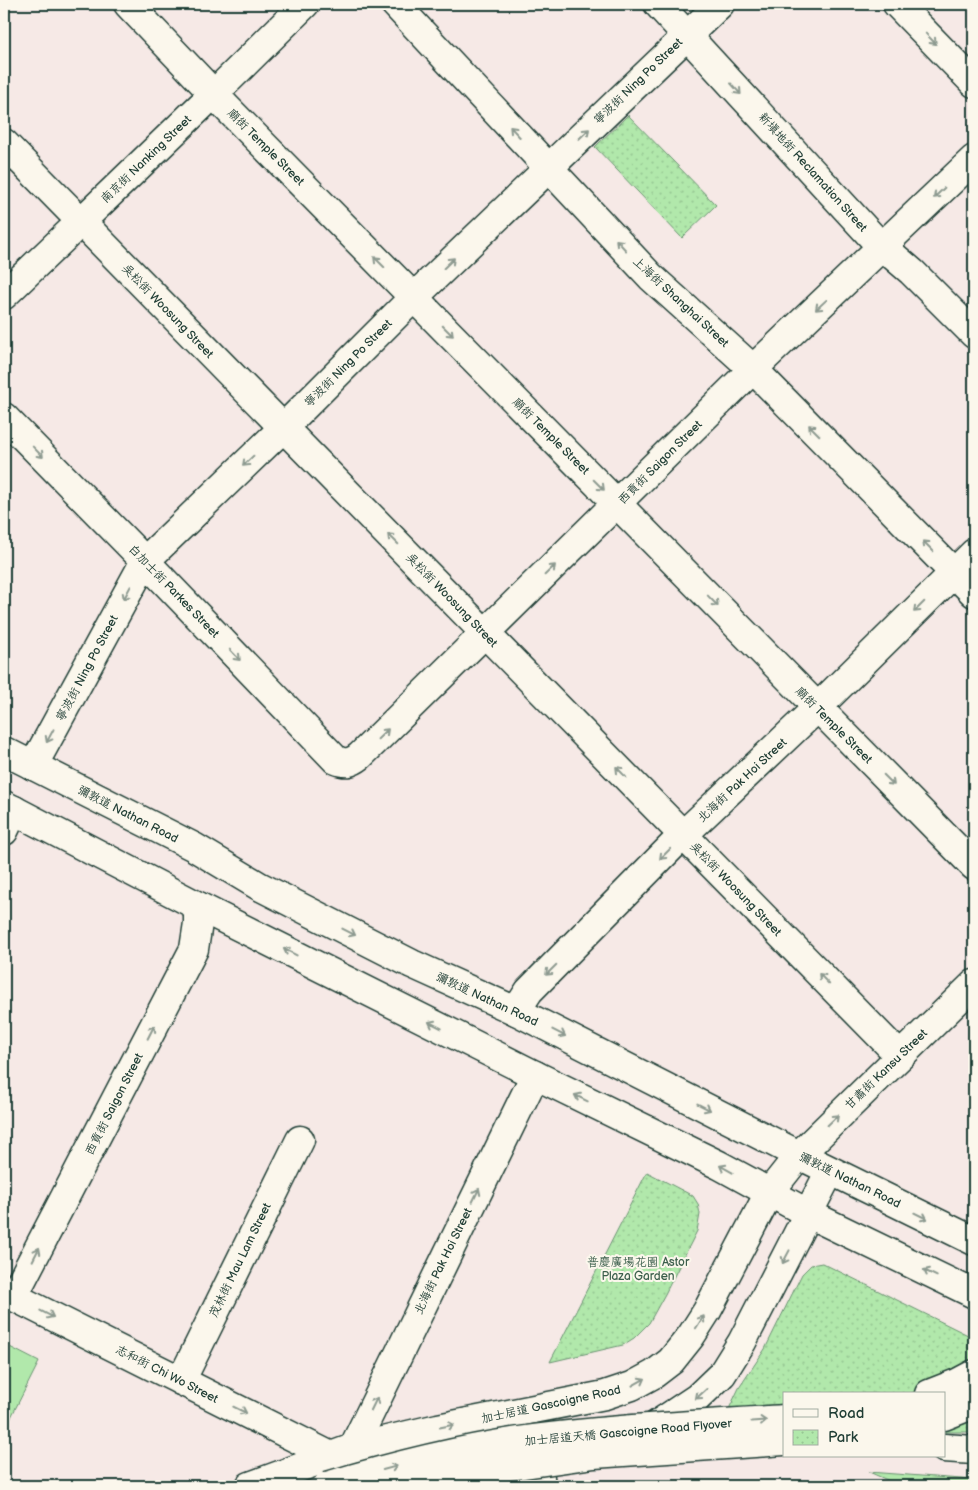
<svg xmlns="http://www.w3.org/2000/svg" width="978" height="1490" viewBox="0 0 978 1490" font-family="'Balsamiq Sans','LXGW WenKai TC',sans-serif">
<defs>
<pattern id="park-dots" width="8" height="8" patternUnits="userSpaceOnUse" patternTransform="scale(1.25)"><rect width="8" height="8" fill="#b1e8ab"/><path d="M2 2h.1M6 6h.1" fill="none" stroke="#98c894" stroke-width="1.8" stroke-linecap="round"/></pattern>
</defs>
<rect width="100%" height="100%" fill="#f6e9e6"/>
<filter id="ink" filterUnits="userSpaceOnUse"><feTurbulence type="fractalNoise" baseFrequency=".02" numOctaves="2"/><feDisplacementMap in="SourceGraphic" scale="10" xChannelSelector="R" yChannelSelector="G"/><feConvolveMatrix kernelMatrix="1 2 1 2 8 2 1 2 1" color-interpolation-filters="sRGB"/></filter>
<g filter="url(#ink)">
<!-- grass -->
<g fill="#b1e8ab" stroke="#689270">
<path d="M4,1344l35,18 -35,69z"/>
<path d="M869,1472l105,8v6h-73z"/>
</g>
<!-- park -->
<g fill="url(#park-dots)" stroke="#689270">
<path d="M628,115l88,90 -34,33 -87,-91z"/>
<path d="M647,1172l46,24 5,8 2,10 -3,17 -32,63 -16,29 -15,15 -11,7 -73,17z"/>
<path d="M822,1263l152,75v94h-30v-38h-160v21l-56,-4 11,-23 26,-39 37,-75 9,-9z"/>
</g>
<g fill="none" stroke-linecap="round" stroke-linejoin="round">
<defs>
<g id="street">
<path d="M128,4l99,104 747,758"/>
<path d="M658,4l218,237 36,31 62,62"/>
<path d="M897,4l77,79"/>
<path d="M226,82l79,-78"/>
<path d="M4,143l896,913"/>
<path d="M91,212l111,-107"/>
<path d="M4,295l66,-63"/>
<path d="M4,417l141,144 191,199c10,4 15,3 24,-4l393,-387 221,-210"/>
<path d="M33,766l112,-205 138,-133 131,-131 306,-293"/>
<path d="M4,831l10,-21"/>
<path d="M516,1011l13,-20 154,-156 134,-127 157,-155"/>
<path d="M4,1292l327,164"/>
<path d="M13,1297l181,-348 4,-26v-17"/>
<path d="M181,1381l119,-241"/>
<path d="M353,1448l182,-373"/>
<path d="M539,1469l2,17"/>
</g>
<g id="secondary">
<path d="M395,4l256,273 102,92 221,224"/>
<path d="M4,751l190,96 65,39 153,78 104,47 283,144 175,-171"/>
<path d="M4,805l194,101 337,169 184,90 90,49 165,80"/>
<path d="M646,1432l51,-34 25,-24 20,-32 88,-171"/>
</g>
<g id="primary">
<path d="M944,1448l30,2"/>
<path d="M250,1486l103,-38 85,-20 167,-33 27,-9 22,-12 17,-13 20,-25 16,-25 62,-118 30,-38 175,86"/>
</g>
<g id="highway">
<path d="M929,1394l28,-11 17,-9"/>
<path d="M944,1416l30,-12"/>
</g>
</defs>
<!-- street casing -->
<use href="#street" stroke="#1f3d34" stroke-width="31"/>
<!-- secondary casing -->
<use href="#secondary" stroke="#1f3d34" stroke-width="31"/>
<!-- primary casing -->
<use href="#primary" stroke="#1f3d34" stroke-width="31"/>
<!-- highway casing -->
<use href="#highway" stroke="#1f3d34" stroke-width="31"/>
<!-- street -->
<use href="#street" stroke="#fbf7ec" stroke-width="28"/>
<!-- secondary -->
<use href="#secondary" stroke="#fbf7ec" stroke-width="28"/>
<!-- primary -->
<use href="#primary" stroke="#fbf7ec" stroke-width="28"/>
<!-- highway -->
<use href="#highway" stroke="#fbf7ec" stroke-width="28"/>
<defs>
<g id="highway-bridge">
<path d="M327,1486c67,-20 137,-38 207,-47 83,-11 167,-14 250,-20"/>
<path d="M407,1486l75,-16 112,-16 190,-13"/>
</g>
</defs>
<!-- highway-bridge casing -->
<use href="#highway-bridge" stroke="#1f3d34" stroke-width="31" stroke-linecap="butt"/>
<!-- highway-bridge -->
<use href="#highway-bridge" stroke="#fbf7ec" stroke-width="28"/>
</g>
<!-- one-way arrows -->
<defs><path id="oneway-shaft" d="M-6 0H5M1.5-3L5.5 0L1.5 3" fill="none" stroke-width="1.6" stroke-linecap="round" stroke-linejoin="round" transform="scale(1.25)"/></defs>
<g stroke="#8d9a90">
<use href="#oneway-shaft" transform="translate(931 39) rotate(46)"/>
<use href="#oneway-shaft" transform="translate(736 89) rotate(48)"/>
<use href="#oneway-shaft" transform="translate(515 132) rotate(-133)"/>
<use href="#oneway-shaft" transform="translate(584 134) rotate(-44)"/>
<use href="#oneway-shaft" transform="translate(939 193) rotate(136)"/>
<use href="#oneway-shaft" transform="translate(621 245) rotate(-133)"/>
<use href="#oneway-shaft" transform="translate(379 262) rotate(-135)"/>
<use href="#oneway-shaft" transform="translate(449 263) rotate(-44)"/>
<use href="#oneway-shaft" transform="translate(821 305) rotate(137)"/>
<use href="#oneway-shaft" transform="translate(448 331) rotate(45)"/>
<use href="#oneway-shaft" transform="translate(814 430) rotate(-135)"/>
<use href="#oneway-shaft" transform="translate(38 452) rotate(46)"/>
<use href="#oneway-shaft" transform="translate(248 461) rotate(136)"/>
<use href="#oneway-shaft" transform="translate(599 485) rotate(45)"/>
<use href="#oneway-shaft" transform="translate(393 539) rotate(-135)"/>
<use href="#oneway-shaft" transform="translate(928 546) rotate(-135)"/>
<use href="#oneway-shaft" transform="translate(550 570) rotate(-44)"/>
<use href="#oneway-shaft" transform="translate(127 593) rotate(118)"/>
<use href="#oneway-shaft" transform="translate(713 601) rotate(46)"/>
<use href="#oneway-shaft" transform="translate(919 607) rotate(135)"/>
<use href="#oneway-shaft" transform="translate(235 655) rotate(46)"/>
<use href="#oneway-shaft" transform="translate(383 734) rotate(-44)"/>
<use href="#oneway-shaft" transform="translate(50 736) rotate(118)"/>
<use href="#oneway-shaft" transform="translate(621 772) rotate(-134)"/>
<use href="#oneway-shaft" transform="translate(889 780) rotate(45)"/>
<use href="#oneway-shaft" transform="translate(665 854) rotate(135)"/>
<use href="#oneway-shaft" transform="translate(349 932) rotate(27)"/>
<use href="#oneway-shaft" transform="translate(290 952) rotate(-153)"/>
<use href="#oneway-shaft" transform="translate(551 970) rotate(135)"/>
<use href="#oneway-shaft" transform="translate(824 979) rotate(-134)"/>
<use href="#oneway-shaft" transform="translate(435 1025) rotate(-153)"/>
<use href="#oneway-shaft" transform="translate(151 1032) rotate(-63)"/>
<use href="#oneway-shaft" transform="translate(559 1033) rotate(27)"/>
<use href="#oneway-shaft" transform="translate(581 1098) rotate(-154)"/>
<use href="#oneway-shaft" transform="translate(704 1107) rotate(27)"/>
<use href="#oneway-shaft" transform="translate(833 1120) rotate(-44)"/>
<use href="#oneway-shaft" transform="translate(726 1169) rotate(-151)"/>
<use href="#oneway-shaft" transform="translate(476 1195) rotate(-64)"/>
<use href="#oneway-shaft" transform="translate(921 1216) rotate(26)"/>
<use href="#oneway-shaft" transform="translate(36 1254) rotate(-63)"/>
<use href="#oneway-shaft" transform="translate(786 1257) rotate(118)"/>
<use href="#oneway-shaft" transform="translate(930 1273) rotate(-154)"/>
<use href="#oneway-shaft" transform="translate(47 1314) rotate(27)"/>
<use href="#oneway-shaft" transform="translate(700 1322) rotate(-57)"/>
<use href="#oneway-shaft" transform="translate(639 1382) rotate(-29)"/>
<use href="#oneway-shaft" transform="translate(701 1394) rotate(138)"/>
<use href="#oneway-shaft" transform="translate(374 1404) rotate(-64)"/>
<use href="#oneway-shaft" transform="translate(240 1410) rotate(26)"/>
<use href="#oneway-shaft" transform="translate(759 1421) rotate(-4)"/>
<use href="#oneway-shaft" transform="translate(447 1426) rotate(-11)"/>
<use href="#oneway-shaft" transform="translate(390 1468) rotate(-15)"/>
</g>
</g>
<g text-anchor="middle" stroke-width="4" stroke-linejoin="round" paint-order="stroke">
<!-- street labels -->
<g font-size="12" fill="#1f3d34" stroke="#fbf7ec">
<text transform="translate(638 81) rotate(-44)" y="4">寧波街 Ning Po Street</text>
<text transform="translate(266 147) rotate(45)" y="4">廟街 Temple Street</text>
<text transform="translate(146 159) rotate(-44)" y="4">南京街 Nanking Street</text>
<text transform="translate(813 172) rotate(48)" y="4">新填地街 Reclamation Street</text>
<text transform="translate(681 302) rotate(43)" y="4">上海街 Shanghai Street</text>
<text transform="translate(168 311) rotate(46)" y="4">吳松街 Woosung Street</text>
<text transform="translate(348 363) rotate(-45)" y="4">寧波街 Ning Po Street</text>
<text transform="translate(551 436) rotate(45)" y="4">廟街 Temple Street</text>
<text transform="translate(660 462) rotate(-45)" y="4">西貢街 Saigon Street</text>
<text transform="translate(174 591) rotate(46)" y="4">白加士街 Parkes Street</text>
<text transform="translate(452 600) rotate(46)" y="4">吳松街 Woosung Street</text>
<text transform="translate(87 668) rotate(-62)" y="4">寧波街 Ning Po Street</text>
<text transform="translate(834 725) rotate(45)" y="4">廟街 Temple Street</text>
<text transform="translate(742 780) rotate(-43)" y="4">北海街 Pak Hoi Street</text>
<text transform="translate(128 814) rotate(27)" y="4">彌敦道 Nathan Road</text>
<text transform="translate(736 889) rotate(46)" y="4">吳松街 Woosung Street</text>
<text transform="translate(487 999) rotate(25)" y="4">彌敦道 Nathan Road</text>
<text transform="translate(886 1069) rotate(-44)" y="4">甘肅街 Kansu Street</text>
<text transform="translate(114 1104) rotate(-63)" y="4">西貢街 Saigon Street</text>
<text transform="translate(850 1180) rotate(26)" y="4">彌敦道 Nathan Road</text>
<text transform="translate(240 1260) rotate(-64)" y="4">茂林街 Mau Lam Street</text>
<text transform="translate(443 1261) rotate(-64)" y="4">北海街 Pak Hoi Street</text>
<text transform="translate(167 1374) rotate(27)" y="4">志和街 Chi Wo Street</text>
<text transform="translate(551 1404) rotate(-12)" y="4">加士居道 Gascoigne Road</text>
<text transform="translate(628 1432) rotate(-5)" y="4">加士居道天橋 Gascoigne Road Flyover</text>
</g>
<!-- park labels -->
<g font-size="12" fill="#3c5f4c" stroke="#fbf7ec">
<text x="638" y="1266">普慶廣場花園 Astor<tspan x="638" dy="14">Plaza Garden</tspan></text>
</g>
</g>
<!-- margin -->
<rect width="978" height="1490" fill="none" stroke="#fbf7ec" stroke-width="20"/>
<rect x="10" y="10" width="958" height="1470" fill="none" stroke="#1f3d34" stroke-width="2" filter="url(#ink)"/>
<!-- legend -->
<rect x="783" y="1392" width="162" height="65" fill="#fbf7ec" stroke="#a3ada2"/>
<rect x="793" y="1409" width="25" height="8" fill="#fbf7ec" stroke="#a3ada2"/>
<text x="828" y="1418" font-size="15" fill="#1f3d34">Road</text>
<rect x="793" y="1430" width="25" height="15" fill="url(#park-dots)" stroke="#a3ada2"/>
<text x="828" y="1442" font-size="15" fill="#1f3d34">Park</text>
</svg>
